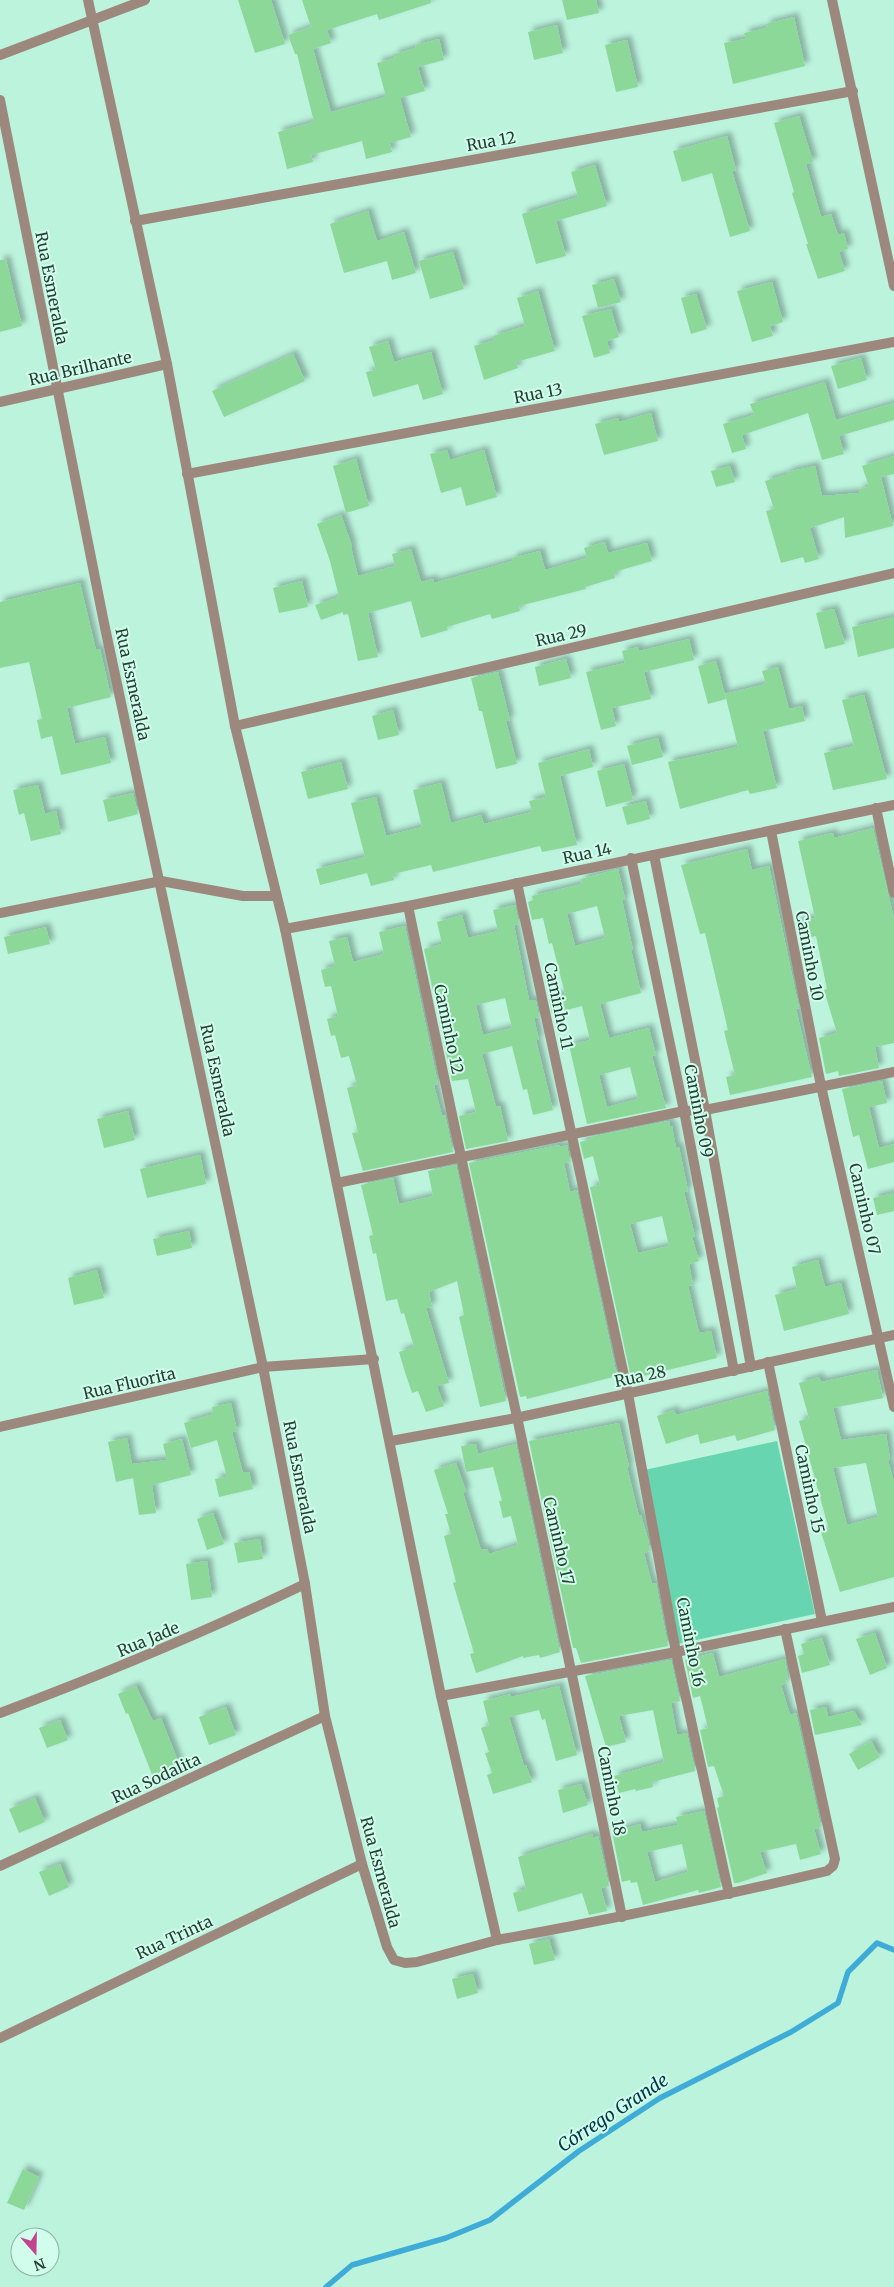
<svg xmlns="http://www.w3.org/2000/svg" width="894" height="2287" viewBox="0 0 894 2287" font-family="Merriweather,serif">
<defs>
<filter id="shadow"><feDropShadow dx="4.5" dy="-4.5" stdDeviation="2.5" flood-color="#0004"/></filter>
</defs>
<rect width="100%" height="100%" fill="#bbf3dd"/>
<!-- green -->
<path fill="#67d6b0" d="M777,1441l38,173 -137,30 -38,-173z"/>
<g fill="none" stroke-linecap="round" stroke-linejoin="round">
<!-- stream -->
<path stroke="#3facd8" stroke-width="5.5" d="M326,2287l26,-22 94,-27 44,-18 89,-69 81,-53 131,-66 47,-29 10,-31 29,-29 17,7"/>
</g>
<!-- building -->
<g fill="#8cd899" fill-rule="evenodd" filter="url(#shadow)">
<path d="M238,0h33l14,44 -30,9z"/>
<path d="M302,0h129v3l-52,17 -2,-6 -50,16 4,13 -18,6 18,63 55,-15 -9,-34 18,-5 -1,-4 22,-6 -1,-3 24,-6 5,21 -26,7 7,24 -25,7 11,39 -21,6 2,9 -26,7 -4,-18 -51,14 2,7 -26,7 -9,-37 36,-10 -17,-68h-2l-7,-19 23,-8z"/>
<path d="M562,0h34l3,13 -32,7z"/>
<path d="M794,17l11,49 -72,18 -9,-41 22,-4 -2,-6 23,-5 -1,-4z"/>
<path d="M557,25l6,28 -29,7 -6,-28z"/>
<path d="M627,40l11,47 -22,5 -11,-47z"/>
<path d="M799,116l14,46 -7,2 15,53 10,-3 7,21 6,-2 4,16 -9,3 6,19 -27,8 -12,-35h2l-16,-51 2,-1 -20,-69z"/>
<path d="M727,136l9,34 -4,1 18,60 -20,6 -18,-64 -30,9 -9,-31z"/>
<path d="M595,165l12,41 -51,15 10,35 -30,8 -14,-50 56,-17 -7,-25z"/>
<path d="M368,211l9,30 27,-9 12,41 -24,7 -5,-19 -43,12 -14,-49z"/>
<path d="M453,252l11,37 -34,10 -11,-38z"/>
<path d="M0,260h6l16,66 -22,6z"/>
<path d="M614,279l7,23 -23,6 -6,-23z"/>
<path d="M772,282l11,40 -13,4 3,10 -21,6 -15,-51z"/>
<path d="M538,291l17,60 -39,11 2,6 -34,12 -10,-34 21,-6 -2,-4 32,-10 -8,-28z"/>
<path d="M696,294l11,35 -16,5 -10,-36z"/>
<path d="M611,309l8,28 -12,4 3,12 -16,5 -12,-42z"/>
<path d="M388,341l6,21 37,-10 12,42 -20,6 -5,-16 -45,13 -7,-25 10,-2 -7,-23z"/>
<path d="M293,354l12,27 -81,36 -12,-26z"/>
<path d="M861,358l6,22 -29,9 -7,-23z"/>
<path d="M825,382l11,38 58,-17v17l-55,16 5,18 -22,6 -14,-47 -66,22 4,14 -14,4 -9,-29 31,-9 -4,-11z"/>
<path d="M651,413l7,28 -54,14 -9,-31 23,-6 1,4z"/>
<path d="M447,450l3,10 34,-10 13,47 -31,9 -5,-19 -20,6 -11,-39z"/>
<path d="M894,456v18l-13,3 12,49 -48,12 -1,-21 -34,11 9,31 -14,4 -2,-6 -22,6 -15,-52 8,-2 -9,-28 23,-7 -1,-2 28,-6 7,30 38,-3 -1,-4 10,-2 -7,-21z"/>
<path d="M356,459l13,47 -23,7 -13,-47z"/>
<path d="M730,466l5,16 -19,5 -5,-16z"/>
<path d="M341,515l11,31 -1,1 7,29 37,-10 -3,-12 19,-5 10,33 12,-3 1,4 79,-22 -1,-3 28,-7 5,19 42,-12 -3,-10 21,-6 3,11 39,-10 5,18 -38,11 1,6 -30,9 1,2 -67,17 1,5 -28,8 -2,-5 -43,13 1,3 -27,8 -10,-37 -43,12 10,44 -20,4 -10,-47 -5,1v-3l-22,8 -6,-15 24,-8 -9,-36 -13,-37z"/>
<path d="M302,581l6,26 -29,6 -6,-25z"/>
<path d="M80,583l16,67 4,-1 11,48 -44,11 8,36 30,-7 6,26 -50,12 -9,-39 -11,3 -4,-19 5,-1 -13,-57 -29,6v-66z"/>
<path d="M834,609l11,35 -20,5 -9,-36z"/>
<path d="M894,617v31l-36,9 -6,-30z"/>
<path d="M689,639l5,21 -50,12 7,27 -39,9 4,18 -15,4 -15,-58 39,-9 -3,-12 16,-4 1,4z"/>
<path d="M566,659l5,19 -32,8 -4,-19z"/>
<path d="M716,661l10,38 -18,5 -10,-38z"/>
<path d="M778,667l11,42 13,-3 3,15 -42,10 14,57 -27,6 -2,-4 -68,19 -12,-47 70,-15 -13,-53 41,-10 -4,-13z"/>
<path d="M498,672l12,48 -4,1 11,43 -21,5 -14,-58h-3l-8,-33z"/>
<path d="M864,695l23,84 -54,11 -9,-37 30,-7 -12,-46z"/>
<path d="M393,710l6,25 -21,5 -6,-24z"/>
<path d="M658,738l5,19 -31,8 -5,-19z"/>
<path d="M589,749l4,18 -33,9 17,69 -35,7 -2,-6 -107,26 -2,-7 -38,9 1,6 -23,6 -4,-13 -47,12 -4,-16 49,-12 -14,-54 25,-6 10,39 36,-9 -9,-37 28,-7 10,40 30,-8 3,9 48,-12 -3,-11 17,-4 -8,-34z"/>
<path d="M341,762l7,27 -40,10 -7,-27z"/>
<path d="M624,764l9,36 -27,7 -9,-36z"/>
<path d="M38,785l7,29 11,-3 5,23 -30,7 -7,-28 -5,2 -6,-25z"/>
<path d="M133,793l5,21 -30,8 -5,-22z"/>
<path d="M646,801l4,18 -23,6 -5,-18z"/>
<path d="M873,828l21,91v124l-19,4 4,21 -40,8 -1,-5 -12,3 -7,-36 18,-5 -13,-43 3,-1 -11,-53 -17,4 -3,-18 19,-4 -17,-77 35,-8 1,5z"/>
<path d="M747,849l5,21 17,-4 30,142 -3,1 16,68 -82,18 -4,-18 9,-2 -11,-44 4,-1 -23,-97 -5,1 -19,-69z"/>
<path d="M618,869l7,30 -3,1 11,50h-2l10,43 -41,11 9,34 40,-10 7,27 -4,1 14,52 -79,16 -18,-79 21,-5 -8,-34 -30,8 -3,-16 16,-4 -13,-51 -3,1 -6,-26 -11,2 -4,-18 5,-2 -1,-4 50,-12 -1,-5zM597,906l8,32 -30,8 -8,-32zM630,1067l8,32 -31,8 -8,-32z"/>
<path d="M515,905l4,19 -5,1 15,75 7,1 3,16 -5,1 5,22h-3l17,70 -20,5 -6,-26 -4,1 -11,-44 -30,8 14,53 4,-1 8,35 -42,8 -7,-33 17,-4 -8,-33 -16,2 -28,-132 18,-5 -5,-22 25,-7 6,23 30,-7 -5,-21zM505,998l7,30 -29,7 -7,-30z"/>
<path d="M405,926l33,158 -4,1 8,31 3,-1 1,4 7,33 -90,19 -11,-38 6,-1 -11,-44 10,-3 -8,-29 -8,2 -6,-23 -4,1 -4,-17 11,-3 -7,-30 -6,1 -4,-17 14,-4 -6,-25 18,-4 6,25 31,-8 -5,-22z"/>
<path d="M46,927l4,17 -42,10 -4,-17z"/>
<path d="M882,1081l5,22 -18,4 10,41 15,-4v18l-26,7 -9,-34 -6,2 -11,-48z"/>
<path d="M128,1111l7,29 -31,8 -7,-29z"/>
<path d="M669,1121l1,6 2,-1 4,22 3,-1 9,44 -4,1 11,44 -3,1 7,24 -10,3 4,21 -5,1 11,47 12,-2 6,27 -82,20 -1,-6 -4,1 -40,-186 10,-2 -7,-29 -9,3 -4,-17 11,-3 -1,-2zM662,1216l7,30 -31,7 -8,-29z"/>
<path d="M559,1145l1,2 7,-2 3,17 -6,1 6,29 7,-2 40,186 -90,23 -1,-3 -6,1 -51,-234z"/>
<path d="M200,1155l6,29 -59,14 -7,-29z"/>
<path d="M456,1165l50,236 -26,6 -21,-90 5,-2 -7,-34 -28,11 3,15 -6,1 23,75 -12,3 7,20 -18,6 -8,-21 -6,2 -7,-21 -6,-20 15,-5 -10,-34 -3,1 -4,-15 -11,2 -10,-48 -3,1 -4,-18 4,-1 -12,-50 32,-7 6,26 34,-8 -5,-25z"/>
<path d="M894,1193v18l-17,4 -4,-17z"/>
<path d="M189,1231l3,17 -35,8 -4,-17z"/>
<path d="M818,1260l7,27 16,-4 8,31 -65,17 -9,-36 22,-6 -5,-22z"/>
<path d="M97,1270l7,28 -30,7 -6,-27z"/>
<path d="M877,1370l6,28 -50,10 8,32 45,-6 4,25 -2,1 6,22v95l-54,15 -19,-60 8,-2 -30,-109 10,-3 -10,-35 20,-6 2,5zM866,1463l12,54 -31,8 -14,-57z"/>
<path d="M767,1391l8,39 -38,11 -2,-6 -35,9 -2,-10 -32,10 -9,-28 17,-6 2,5z"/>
<path d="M231,1403l6,28 -5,1 11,41 6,-1 4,17 -34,8 -4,-18 12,-2 -10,-37 -26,8 -7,-25 29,-9 -1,-7z"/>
<path d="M619,1423l10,44h-2l12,49 2,-1 7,24 2,12 -6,2 8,31 4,-1 12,63 -87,17 -5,-15h-3l-44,-207z"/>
<path d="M127,1438l5,26 35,-4 -4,-16 19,-5 9,36 -39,10 4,28 -17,2 -6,-37 -17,4 -8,-40z"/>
<path d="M476,1444l2,10 38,-10 44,208 -20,6 -1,-3 -16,3v-2l-47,17 -6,-19 4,-1 -21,-70 3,-1 -12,-46 7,-2 -6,-20h3l-14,-44 22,-7 10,28 -3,2 18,57 6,-1 2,5 29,-9 -7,-29 -8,2 -4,-17h3l-9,-34 -27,5 -5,-26z"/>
<path d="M213,1513l11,31 -17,6 -10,-31z"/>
<path d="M260,1539l3,20 -25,4 -4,-20z"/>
<path d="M207,1561l5,36 -21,3 -5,-36z"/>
<path d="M875,1633l12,35 -17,7 -14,-36z"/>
<path d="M822,1638l8,27 -28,8 -4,-17 6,-2 -3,-10z"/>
<path d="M713,1653l6,24 66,-18 3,18 -3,1 2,5 -6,2 9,30 6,-2 25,114 -7,2 7,25 -21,6 -4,-16 -36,8 7,21 -29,10h-4l-17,-75 2,-1 -2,-9 7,-2 -10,-30 -6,1 -8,-37 8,-2 -8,-32 -7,2 -8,-38z"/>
<path d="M671,1660l9,41 -9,2 6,32 10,-2 8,38 -43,11 1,5 -17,4 -1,-2 -16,4 -5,-17 50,-14 -11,-52 -34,6 7,26 -20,5 -21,-71z"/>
<path d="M136,1686l17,35 8,-3 22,56 -27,11 -28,-72 -2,1 -8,-20z"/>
<path d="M559,1686l18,69 -21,6 -11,-42 -3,1 -3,-10 -30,7 15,49 2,-1 6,17 -39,12 -6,-19 5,-2 -7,-20 4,-1 -8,-24 8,-3 -6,-24 28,-7v3z"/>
<path d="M226,1707l10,28 -27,10 -10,-28z"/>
<path d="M826,1707l2,10 26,-6 8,14 -47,10 -5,-25z"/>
<path d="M60,1720l8,20 -21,8 -8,-20z"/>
<path d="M871,1741l9,16 -22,13 -9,-16z"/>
<path d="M581,1784l7,21 -25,8 -5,-23z"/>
<path d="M35,1798l10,24 -26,11 -10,-24z"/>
<path d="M704,1811l17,76 -22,6 -1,-3 -55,15 -6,-23 -6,1 -1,-3 -8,2 -10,-50 28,-8 2,8 36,-7 -2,-8zM682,1844l6,28 -33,10 -8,-30z"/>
<path d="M592,1834l1,4 5,-2 11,50 -8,2 6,23 -18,4 -7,-22 -64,19 -5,-19 13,-4 -8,-32z"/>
<path d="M60,1864l9,23 -20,9 -10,-24z"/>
<path d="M549,1939l6,21 -21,5 -5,-21z"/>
<path d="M473,1974l5,19 -21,6 -5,-20z"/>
<path d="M23,2169l16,8 -15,33 -17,-7z"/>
</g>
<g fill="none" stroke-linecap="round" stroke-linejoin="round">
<!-- street -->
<g stroke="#9d887e" stroke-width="10">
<path d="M88,0l79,364 68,362 50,203 156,767 56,244c111,-20 220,-43 330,-69l6,-5 2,-7 -50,-230"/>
<path d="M832,0l62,286"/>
<path d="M0,55l145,-55"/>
<path d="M0,100l104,523 159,744 42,217 20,132 37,148 25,83 7,13 11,3 12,-1 80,-22"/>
<path d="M135,221l718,-130"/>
<path d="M0,402l167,-38"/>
<path d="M187,474l707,-132"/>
<path d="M235,726l659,-153"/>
<path d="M876,808l18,85"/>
<path d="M771,831l50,255 73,321"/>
<path d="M654,855l51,255 46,257"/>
<path d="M631,858l53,253 50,260"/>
<path d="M517,883l111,511 48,258 53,242"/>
<path d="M408,906c70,337 146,673 214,1011"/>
<path d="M0,913l161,-32 82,15h33"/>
<path d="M285,929l123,-23 486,-101"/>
<path d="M337,1183l347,-72 21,-1 189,-38"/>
<path d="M768,1362l54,259"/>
<path d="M0,1427l263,-60 111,-8"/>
<path d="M391,1441l125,-23 378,-83"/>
<path d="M441,1696l235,-44 218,-45"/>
<path d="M0,1713c104,-39 205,-81 305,-129"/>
<path d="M0,1866l325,-150"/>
<path d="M0,2038l362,-174"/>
</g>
</g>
<g text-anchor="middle" stroke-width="4" stroke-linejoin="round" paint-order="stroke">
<!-- street labels -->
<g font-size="16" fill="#273e35" stroke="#d1feec">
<text transform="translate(491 141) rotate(-10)" y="6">Rua 12</text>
<text transform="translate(52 288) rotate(79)" y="6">Rua Esmeralda</text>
<text transform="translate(80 368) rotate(-13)" y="6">Rua Brilhante</text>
<text transform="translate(538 393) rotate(-11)" y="6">Rua 13</text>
<text transform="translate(561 635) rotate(-13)" y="6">Rua 29</text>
<text transform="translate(133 684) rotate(78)" y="6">Rua Esmeralda</text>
<text transform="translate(587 853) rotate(-12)" y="6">Rua 14</text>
<text transform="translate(810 956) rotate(79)" y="6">Caminho 10</text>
<text transform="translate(559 1006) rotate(78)" y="6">Caminho 11</text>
<text transform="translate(449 1029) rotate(78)" y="6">Caminho 12</text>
<text transform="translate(218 1080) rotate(78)" y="6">Rua Esmeralda</text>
<text transform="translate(699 1111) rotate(79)" y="6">Caminho 09</text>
<text transform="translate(865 1209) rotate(77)" y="6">Caminho 07</text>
<text transform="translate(640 1376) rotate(-12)" y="6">Rua 28</text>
<text transform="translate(129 1383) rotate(-13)" y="6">Rua Fluorita</text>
<text transform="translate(300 1477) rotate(79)" y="6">Rua Esmeralda</text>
<text transform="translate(810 1489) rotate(78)" y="6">Caminho 15</text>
<text transform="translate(559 1541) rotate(77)" y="6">Caminho 17</text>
<text transform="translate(148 1639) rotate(-23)" y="6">Rua Jade</text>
<text transform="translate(691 1642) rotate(79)" y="6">Caminho 16</text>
<text transform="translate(156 1778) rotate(-25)" y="6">Rua Sodalita</text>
<text transform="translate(612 1791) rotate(79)" y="6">Caminho 18</text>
<text transform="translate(381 1872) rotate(75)" y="6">Rua Esmeralda</text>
<text transform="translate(174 1937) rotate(-25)" y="6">Rua Trinta</text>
</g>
<!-- water labels -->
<g font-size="18" font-style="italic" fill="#023446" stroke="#d1feec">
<text transform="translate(613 2113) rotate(-33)" y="6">Córrego Grande</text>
</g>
</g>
<!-- north arrow -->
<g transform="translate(35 2252) rotate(160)"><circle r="24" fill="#d1feec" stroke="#8db1a3"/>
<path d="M0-4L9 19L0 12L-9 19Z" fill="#c4438d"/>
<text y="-8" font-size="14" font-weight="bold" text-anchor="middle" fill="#273e35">N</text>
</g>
</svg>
